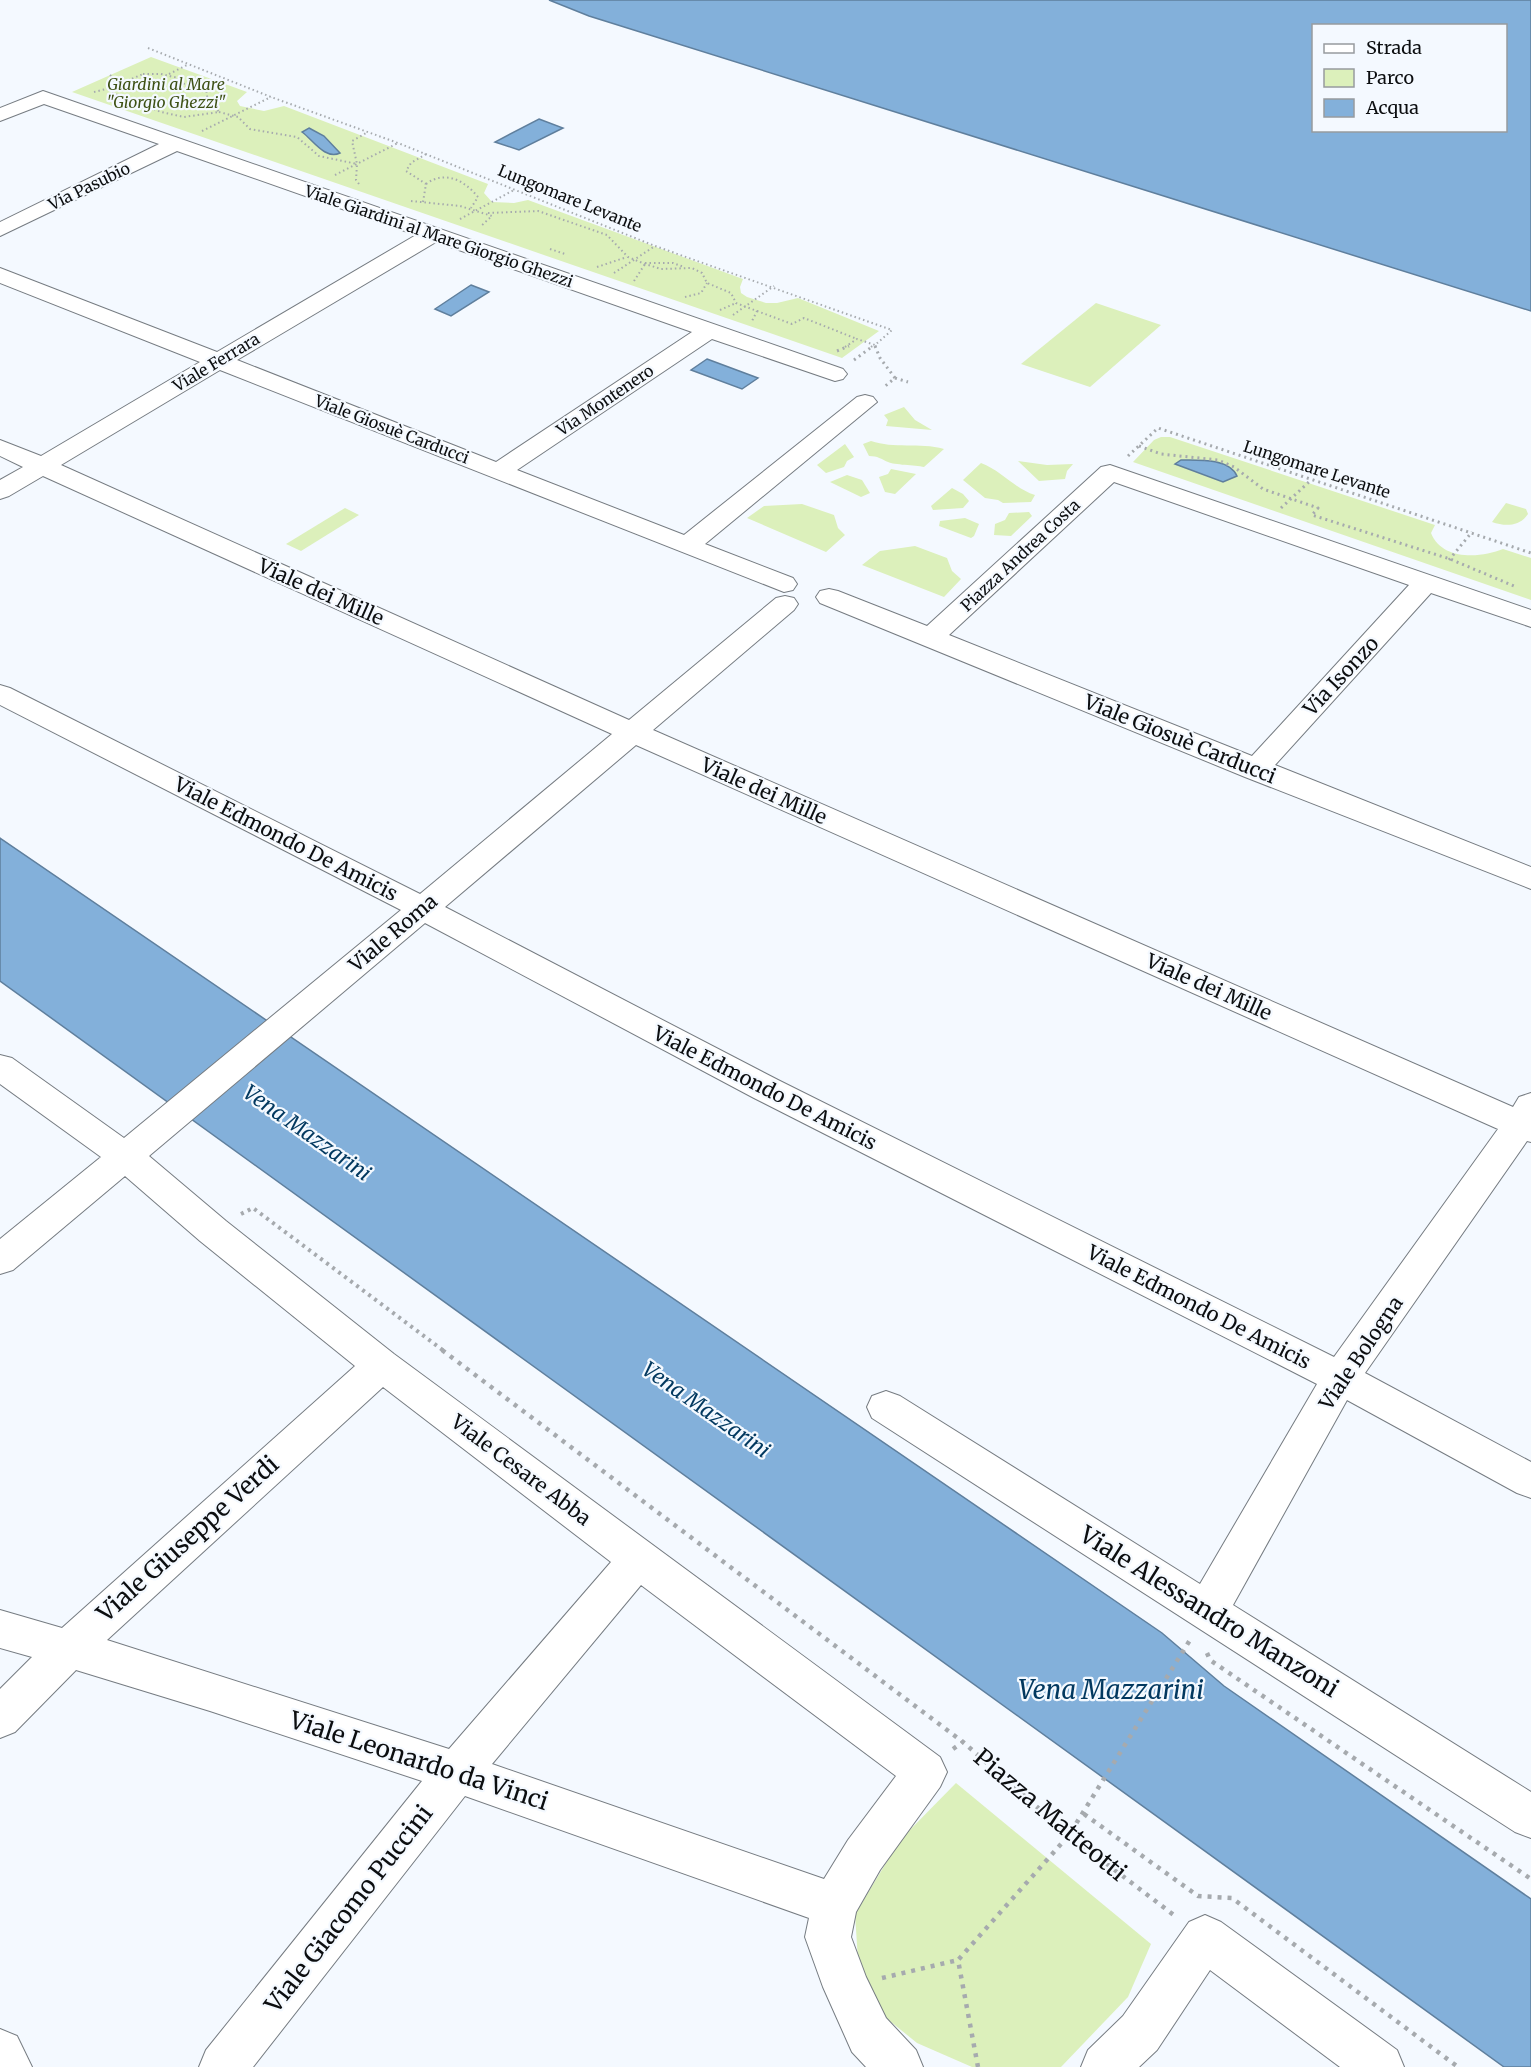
<svg xmlns="http://www.w3.org/2000/svg" width="1531" height="2067" viewBox="0 0 1531 2067" font-family="Merriweather,serif">
<rect width="100%" height="100%" fill="#f4f9ff"/>
<!-- green -->
<g fill="#dcf0bb">
<path d="M151,57l96,35 -10,9 3,5 24,5 20,-5 204,78 -4,9 8,9 22,1 14,-3 215,79 -3,8 1,6 6,4 19,6h11l21,-5 81,33 -37,27 -770,-266z"/>
<path d="M1096,303l65,22 -71,62 -69,-23z"/>
<path d="M904,407l11,13 17,10 -46,-4 2,-6 -4,-5z"/>
<path d="M1161,437h9l265,88 -4,8c11,28 50,25 72,16l28,9v42l-398,-138 21,-22z"/>
<path d="M871,441c23,8 48,1 73,8l-20,18c-9,-2 -30,-2 -36,-5 -7,-3 -10,-6 -19,-6l-6,-12z"/>
<path d="M845,444l9,13 -7,4 -3,6 -18,6 -9,-8z"/>
<path d="M1018,461l29,4 26,-1 -6,7 -2,8 -26,2z"/>
<path d="M981,463c21,8 34,26 54,32l-4,7 -28,1 -5,-3 -13,-2 -22,-18z"/>
<path d="M891,469l25,5 -21,20 -10,-2 -6,-15 9,-3z"/>
<path d="M847,475l15,5 8,13 -9,4 -31,-15z"/>
<path d="M952,488l11,6 6,7 -6,7 -30,2 -2,-4z"/>
<path d="M1506,503l20,6 2,5c-8,12 -22,13 -36,8z"/>
<path d="M802,504l32,11 4,13 7,7 -19,17 -79,-34 17,-12z"/>
<path d="M345,508l14,7 -58,36 -15,-7z"/>
<path d="M1029,512l3,4 -21,20 -17,-1 1,-11 10,-4 4,-7z"/>
<path d="M965,518l14,6 -5,12 -3,2 -32,-12 1,-5z"/>
<path d="M915,546l32,12 5,13 9,8 -17,18 -82,-32 18,-14z"/>
<path d="M956,1783l195,161 -23,53 -67,70h-89l-55,-24 -37,-30 -22,-53 -3,-46 45,-74z"/>
</g>
<!-- water -->
<g fill="#83b0da" stroke="#5f7f9d" stroke-width="1.5" fill-rule="evenodd">
<path d="M549,0h982v311l-942,-295zM1314,26h192v104h-192z"/>
<path d="M539,119l24,9 -44,22 -24,-8z"/>
<path d="M309,128l15,8 16,17c-15,7 -27,-13 -38,-21z"/>
<path d="M471,285l18,7 -38,24 -16,-7z"/>
<path d="M707,359l51,19 -16,11 -51,-19z"/>
<path d="M1181,460c17,0 48,-2 56,16l-14,6 -48,-18z"/>
<path d="M0,838l1162,795 62,53 307,213v168h-27l-1504,-1086z"/>
</g>
<g fill="none" stroke-linecap="round" stroke-linejoin="round">
<defs>
<g id="minor">
<path d="M43,91l800,278 4,5 -4,5 -8,2 -123,-42 -195,131 167,65 173,-138 8,-2 8,2 4,5 -172,142 88,34 4,6 -4,6 -9,2 -564,-222 -159,95 568,255 147,-122 9,-2 9,2 4,6 -4,6 -141,120 860,377 6,-10 12,-4v49l-4,-1 -162,232 166,89v36l-14,-5 -170,-93 -114,205 298,187v46l-16,-6 -643,-414 -5,-11 5,-11 14,-5 14,5 300,188 117,-200 -563,-286 -329,-175 -276,233 77,65 168,133 546,403 7,15 -7,15 -60,83 -24,42 -5,25 15,40 20,41 30,32 7,17h-57l-14,-15 -29,-65 -18,-50 4,-19 -344,-122 -212,271h-54l7,-17 216,-269 -212,-70 -134,-41 -61,62 -15,6v-49l32,-32 -32,-9v-38l62,18 293,-262 -155,-125 -75,-65 -112,94 -13,4v-35l101,-82 -101,-73v-29l12,3 112,80 277,-228 -401,-205v-20l10,3 410,206 192,-160 -569,-258 -34,20 -9,3v-19l23,-13 -23,-11v-16l41,16 159,-94 -200,-79v-15l217,84 199,-117 -239,-84 -177,85v-14l159,-78 -115,-40 -44,17v-13zM436,242l256,90 -196,130 -259,-102zM636,745l862,384 -164,228 -556,-277 -333,-173zM383,1387l228,175 -162,187 -342,-109zM641,1585l255,191 -48,64 -24,39 -332,-115z"/>
<path d="M1110,465l421,145v17l-100,-34 -156,172 256,102v22l-286,-112 -425,-174 -4,-6 4,-6 9,-2 9,2 89,35 174,-159zM1114,482l295,103 -157,171 -303,-121z"/>
<path d="M1205,1915l16,7 176,128 7,17h-64l-130,-97 -53,80 -18,17h-58l7,-17 35,-34 66,-94z"/>
<path d="M0,2029l17,7 15,31h-32z"/>
</g>
</defs>
<!-- minor casing -->
<use href="#minor" stroke="#767c82" stroke-width="2"/>
<!-- path-far3 -->
<g stroke="#a6aaae" stroke-width="2" stroke-dasharray="1.5 3" stroke-linecap="butt">
<path d="M148,48l123,49 127,46 257,103 237,84 -17,15 1,2"/>
<path d="M143,74h18l17,4 1,5 27,4 1,9 12,16 -35,5 -23,-5 -51,-20v-4z"/>
<path d="M169,74l18,-9"/>
<path d="M110,75l9,7"/>
<path d="M206,87l19,-7"/>
<path d="M94,92l16,-4"/>
<path d="M219,112l19,5 12,12 47,8 22,19 38,8"/>
<path d="M202,131l69,-34"/>
<path d="M335,175l63,-32"/>
<path d="M359,184l-3,-4 1,-16 -5,-23 16,-9"/>
<path d="M426,184c19,-14 38,-4 52,13l-7,11"/>
<path d="M411,201l49,5 32,10 -11,10"/>
<path d="M423,202l3,-18 -20,-13 5,-8 15,-9"/>
<path d="M488,213l50,-2 69,24 21,22 17,7 16,5 31,-1 10,5 5,10 24,10 5,10 21,8 -5,10"/>
<path d="M460,219l54,-29"/>
<path d="M550,249l15,5"/>
<path d="M645,263h28l11,4"/>
<path d="M597,267l30,-10"/>
<path d="M614,273l41,-27"/>
<path d="M634,281l11,-17"/>
<path d="M685,297l16,-4 6,-10"/>
<path d="M720,310l16,-7"/>
<path d="M757,311l35,13 12,-6 53,21"/>
<path d="M733,315l41,-29"/>
<path d="M845,347l12,-8 18,6"/>
<path d="M871,347l3,-2"/>
</g>
<!-- path-far2 -->
<g stroke="#a6aaae" stroke-width="3" stroke-dasharray="2 4" stroke-linecap="butt">
<path d="M875,346l5,12 15,20 -11,9"/>
<path d="M837,351l12,-5"/>
<path d="M854,360l19,-14"/>
<path d="M895,378l13,4"/>
<path d="M1139,446l22,8 57,6 16,7 29,22 55,19 -6,7 138,44 64,27"/>
<path d="M1128,456l30,-28 373,125"/>
<path d="M1281,508l30,-28"/>
<path d="M1449,560l23,-28"/>
</g>
<!-- path-far1 -->
<path stroke="#a6aaae" stroke-width="4" stroke-dasharray="3 4.5" stroke-linecap="butt" d="M241,1214l12,-6 191,143"/>
<!-- path -->
<g stroke="#a6aaae" stroke-width="4.5" stroke-dasharray="4 6" stroke-linecap="butt">
<path d="M442,1350l521,392"/>
<path d="M1207,1653l3,7 321,219"/>
<path d="M953,1749l10,-7 106,93 106,81"/>
<path d="M1084,1814l114,82 34,2 226,169"/>
<path d="M882,1978l76,-18"/>
<path d="M978,2067l-20,-107 111,-125 121,-195"/>
</g>
<!-- minor -->
<use href="#minor" fill="#fff" fill-rule="evenodd"/>
</g>
<g text-anchor="middle" stroke-width="4.5" stroke-linejoin="round" paint-order="stroke">
<!-- far-park labels -->
<g font-size="16" font-style="italic" fill="#3e5115" stroke="#f4f9ff">
<text x="166" y="90">Giardini al Mare<tspan x="166" dy="18">"Giorgio Ghezzi"</tspan></text>
</g>
<!-- far-street labels -->
<g font-size="16" fill="#0c0e10" stroke="#f4f9ff">
<text transform="translate(89 186) rotate(-26)" y="6">Via Pasubio</text>
<text transform="translate(570 198) rotate(22)" y="6">Lungomare Levante</text>
<text transform="translate(439 236) rotate(19)" y="6">Viale Giardini al Mare Giorgio Ghezzi</text>
<text transform="translate(216 362) rotate(-31)" y="6">Viale Ferrara</text>
<text transform="translate(605 400) rotate(-34)" y="6">Via Montenero</text>
<text transform="translate(392 429) rotate(21)" y="6">Viale Giosuè Carducci</text>
<text transform="translate(1317 469) rotate(18)" y="6">Lungomare Levante</text>
<text transform="translate(1020 555) rotate(-43)" y="6">Piazza Andrea Costa</text>
</g>
<!-- street labels -->
<g font-size="20" fill="#0c0e10" stroke="#f4f9ff">
<text transform="translate(321 592) rotate(24)" y="7">Viale dei Mille</text>
<text transform="translate(1341 676) rotate(-47)" y="7">Via Isonzo</text>
<text transform="translate(1180 739) rotate(22)" y="7">Viale Giosuè Carducci</text>
<text transform="translate(764 791) rotate(24)" y="7">Viale dei Mille</text>
<text transform="translate(286 839) rotate(27)" y="7">Viale Edmondo De Amicis</text>
<text transform="translate(393 933) rotate(-40)" y="7">Viale Roma</text>
<text transform="translate(1209 987) rotate(24)" y="7">Viale dei Mille</text>
<text transform="translate(765 1088) rotate(27)" y="7">Viale Edmondo De Amicis</text>
<text transform="translate(1199 1307) rotate(27)" y="7">Viale Edmondo De Amicis</text>
<text transform="translate(1361 1353) rotate(-56)" y="7">Viale Bologna</text>
<text transform="translate(521 1470) rotate(37)" y="7">Viale Cesare Abba</text>
</g>
<!-- water labels -->
<g font-size="21" font-style="italic" fill="#02385f" stroke="#f4f9ff">
<text transform="translate(307 1133) rotate(35)" y="7">Vena Mazzarini</text>
<text transform="translate(706 1410) rotate(35)" y="7">Vena Mazzarini</text>
</g>
<!-- near-street labels -->
<g font-size="24" fill="#0c0e10" stroke="#f4f9ff">
<text transform="translate(188 1539) rotate(-42)" y="8">Viale Giuseppe Verdi</text>
<text transform="translate(1209 1612) rotate(32)" y="8">Viale Alessandro Manzoni</text>
<text transform="translate(419 1761) rotate(18)" y="8">Viale Leonardo da Vinci</text>
<text transform="translate(1050 1815) rotate(40)" y="8">Piazza Matteotti</text>
<text transform="translate(349 1909) rotate(-52)" y="8">Viale Giacomo Puccini</text>
</g>
<!-- near-water labels -->
<g font-size="26" font-style="italic" fill="#02385f" stroke="#f4f9ff">
<text x="1111" y="1699">Vena Mazzarini</text>
</g>
</g>
<!-- legend -->
<rect x="1312" y="24" width="195" height="108" fill="#f4f9ff" stroke="#979b9f" stroke-width="1.5"/>
<rect x="1324" y="44" width="30" height="9" fill="#ffffff" stroke="#979b9f" stroke-width="1.5"/>
<text x="1366" y="54" font-size="18" fill="#0c0e10">Strada</text>
<rect x="1324" y="69" width="30" height="18" fill="#dcf0bb" stroke="#979b9f" stroke-width="1.5"/>
<text x="1366" y="84" font-size="18" fill="#0c0e10">Parco</text>
<rect x="1324" y="99" width="30" height="18" fill="#83b0da" stroke="#979b9f" stroke-width="1.5"/>
<text x="1366" y="114" font-size="18" fill="#0c0e10">Acqua</text>
</svg>
